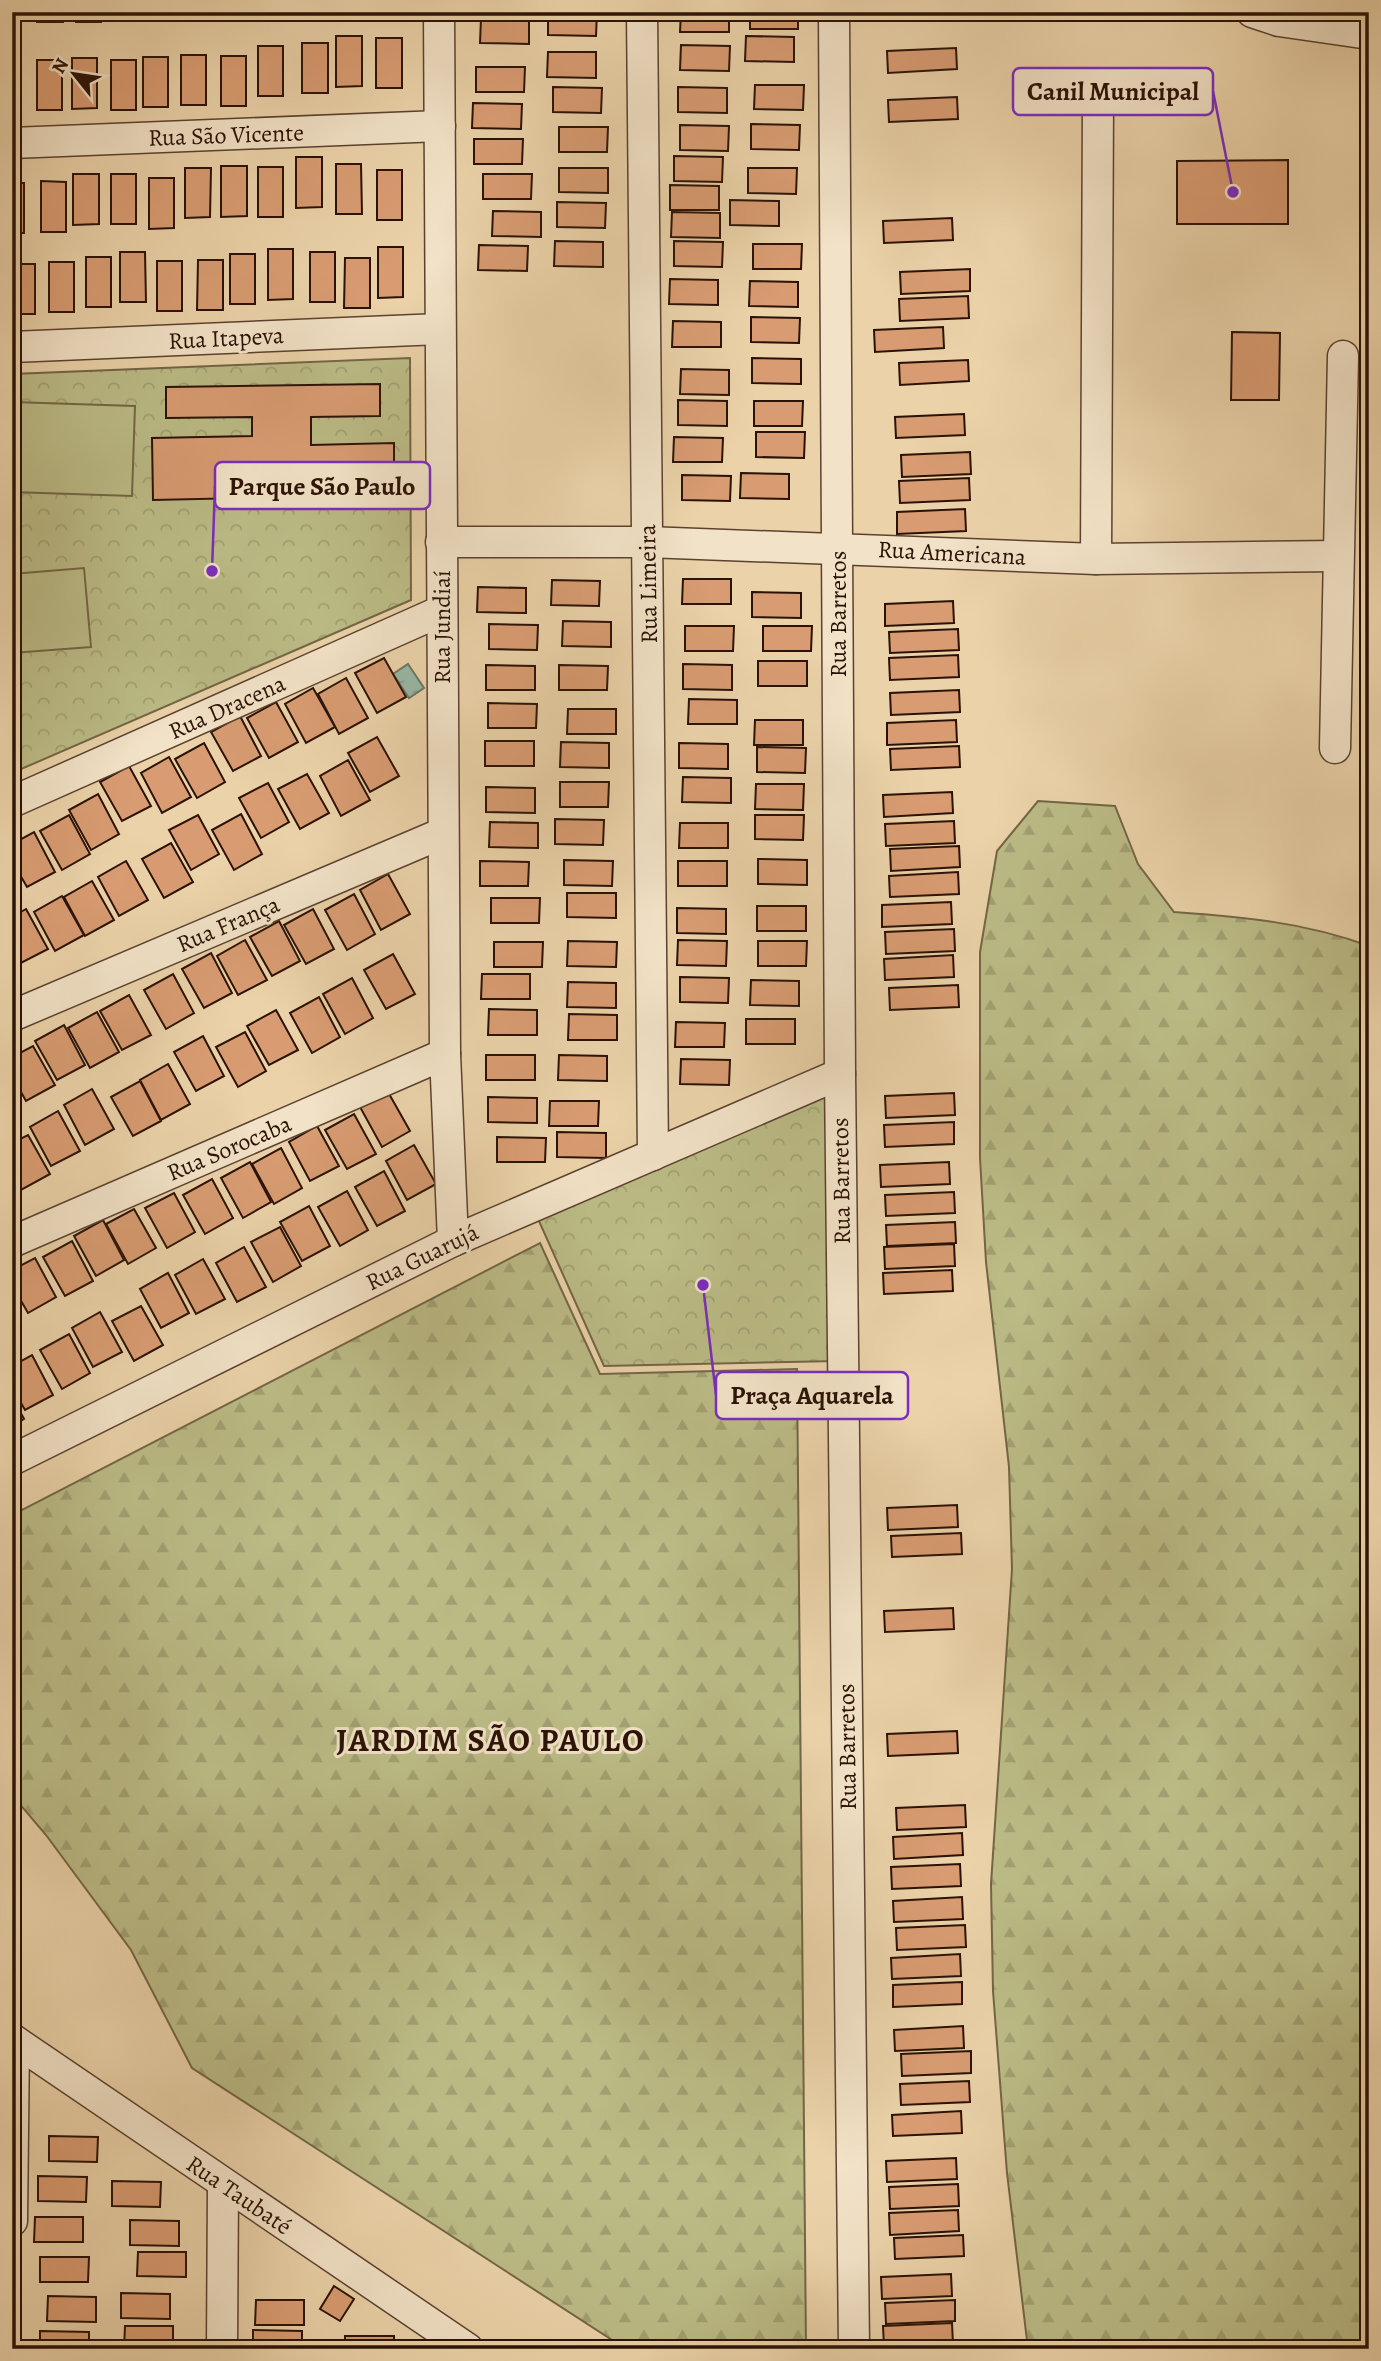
<svg xmlns="http://www.w3.org/2000/svg" width="1381" height="2361" viewBox="0 0 1381 2361" font-family="Alegreya,serif">
<defs>
<pattern id="forest-firs" width="22" height="20" patternUnits="userSpaceOnUse" patternTransform="scale(1.75)"><rect width="22" height="20" fill="#bbbb86"/><path d="M5 1l3.5 6h-7zM16 11l3.5 6h-7z" fill="#a1a072"/></pattern>
<pattern id="park-crowns" width="20" height="18" patternUnits="userSpaceOnUse" patternTransform="scale(1.75)"><rect width="20" height="18" fill="#bbbb86"/><path d="M2 6a3 3 0 1 1 6 0M12 15a3 3 0 1 1 6 0" fill="none" stroke="#a1a072"/></pattern>
<pattern id="water-ripples" width="26" height="14" patternUnits="userSpaceOnUse" patternTransform="scale(1.75)"><rect width="26" height="14" fill="#98b8a7"/><path d="M2 4q2-2 4 0t4 0M15 11q2-2 4 0t4 0" fill="none" stroke="#839d8e"/></pattern>
</defs>
<rect width="100%" height="100%" fill="#ebd2a9"/>
<filter id="stains"><feTurbulence type="fractalNoise" baseFrequency=".00286" numOctaves="4"/><feColorMatrix values="0 0 0 0 .2 0 0 0 0 .09 0 0 0 0 .02 0 0 0 .5 -.17"/></filter>
<radialGradient id="worn" r=".72"><stop offset=".6" stop-color="#630" stop-opacity="0"/><stop offset="1" stop-color="#630" stop-opacity=".3"/></radialGradient>
<!-- forest -->
<g fill="url(#forest-firs)" stroke="#736646" stroke-width="2">
<path d="M1038,801l77,5 23,58 36,48c69,5 130,10 195,34v1403h-341l-21,-176 -14,-182 -2,-107 21,-315 -3,-102 -23,-205 -6,-104v-206l17,-101z"/>
<path d="M540,1243l60,131 197,-5 9,980h-180l-434,-281 -61,-118 -85,-115 -34,-40v-280z"/>
</g>
<!-- park -->
<g fill="url(#park-crowns)" stroke="#736646" stroke-width="2">
<path d="M410,358l1,242 -399,173v-399z"/>
<path d="M836,1079l2,282 -234,5 -70,-156z"/>
</g>
<!-- pitch -->
<g fill="#bbbb86" stroke="#736646" stroke-width="2">
<path d="M12,402l123,4 -3,90 -120,-4z"/>
<path d="M84,568l7,79 -79,6v-79z"/>
</g>
<!-- water -->
<path fill="url(#water-ripples)" stroke="#6c7667" stroke-width="2" d="M408,664l16,24 -15,10 -16,-24z"/>
<!-- building -->
<g fill="#d99c72" stroke="#2b1206" stroke-width="2">
<rect x="37" y="12" width="26" height="10"/>
<path d="M75,12h26v10h-25z"/>
<rect x="110" y="12" width="25" height="5"/>
<rect x="147" y="12" width="25" height="9"/>
<path d="M183,12h26v5l-26,1z"/>
<path d="M548,12h49l-1,24 -48,-1z"/>
<path d="M681,12h48v20h-49z"/>
<rect x="750" y="12" width="48" height="17"/>
<path d="M481,18l48,1v25l-49,-1z"/>
<path d="M336,36h26v50l-26,1z"/>
<path d="M746,36l48,1v25l-49,-1z"/>
<rect x="376" y="38" width="26" height="50"/>
<rect x="302" y="43" width="26" height="50"/>
<path d="M681,45l49,1 -1,25 -49,-1z"/>
<rect x="258" y="46" width="25" height="50"/>
<rect x="12" y="47" width="7" height="50"/>
<path d="M956,48l1,21 -69,4 -1,-22z"/>
<path d="M548,52h48v26l-49,-1z"/>
<rect x="181" y="55" width="25" height="50"/>
<rect x="221" y="56" width="25" height="50"/>
<rect x="143" y="57" width="25" height="50"/>
<path d="M72,58h25v50l-25,1z"/>
<rect x="37" y="60" width="25" height="50"/>
<rect x="111" y="60" width="25" height="50"/>
<path d="M476,67h49l-1,25h-48z"/>
<path d="M755,85h49l-1,25 -49,-1z"/>
<path d="M553,87l49,1 -1,25 -48,-1z"/>
<path d="M678,87l49,1v25l-49,-1z"/>
<path d="M957,97l1,22 -69,3 -1,-22z"/>
<path d="M473,103l49,1 -1,25 -49,-1z"/>
<path d="M751,124l49,1 -1,25 -48,-1z"/>
<path d="M680,125l49,1 -1,25 -48,-1z"/>
<path d="M559,127h49l-1,25h-48z"/>
<path d="M474,139h49l-1,25h-48z"/>
<path d="M674,156l49,1 -1,25 -48,-1z"/>
<path d="M296,157h26v50l-26,1z"/>
<path d="M1288,160v64h-111v-63z"/>
<path d="M336,164h25l1,50h-26z"/>
<path d="M221,166h26v50l-26,1z"/>
<rect x="258" y="167" width="25" height="50"/>
<path d="M185,168h26l-1,49 -25,1z"/>
<path d="M559,168h49v25l-49,-1z"/>
<path d="M748,168h49l-1,26 -48,-1z"/>
<rect x="377" y="170" width="25" height="50"/>
<path d="M73,174h26v50l-26,1z"/>
<rect x="111" y="174" width="25" height="50"/>
<path d="M483,174h49l-1,25h-48z"/>
<path d="M149,178h25v50l-25,1z"/>
<path d="M41,181l25,1v50h-25z"/>
<rect x="12" y="183" width="12" height="50"/>
<path d="M670,185l49,1v24h-49z"/>
<path d="M730,200l49,1v25l-49,-1z"/>
<path d="M557,202l49,1 -1,25 -48,-1z"/>
<path d="M493,211l48,1v25l-49,-1z"/>
<path d="M672,212l48,1v25l-49,-1z"/>
<path d="M952,218l1,22 -69,3 -1,-22z"/>
<path d="M555,241l48,1v25l-49,-1z"/>
<path d="M674,241l49,1 -1,25 -48,-1z"/>
<path d="M753,244h49l-1,25h-48z"/>
<path d="M479,245l49,1 -1,25 -49,-1z"/>
<path d="M378,247h25v50l-25,1z"/>
<path d="M268,249h25v50l-25,1z"/>
<path d="M120,252h25l1,50h-26z"/>
<rect x="310" y="252" width="25" height="50"/>
<rect x="230" y="254" width="25" height="50"/>
<rect x="86" y="257" width="25" height="50"/>
<path d="M345,258h25v50h-26z"/>
<path d="M198,260h25v50h-26z"/>
<rect x="157" y="261" width="25" height="50"/>
<rect x="49" y="262" width="25" height="50"/>
<rect x="12" y="264" width="23" height="50"/>
<path d="M970,269v22l-69,3 -1,-22z"/>
<path d="M670,279l48,1v25l-49,-1z"/>
<path d="M750,281l48,1v25l-49,-1z"/>
<path d="M968,296l1,22 -69,3 -1,-22z"/>
<path d="M751,317l49,1 -1,25 -48,-1z"/>
<path d="M673,321l48,1v25h-49z"/>
<path d="M943,327l1,21 -69,4 -1,-22z"/>
<path d="M1232,332l48,1 -1,67h-48z"/>
<path d="M752,358l49,1v25l-49,-1z"/>
<path d="M968,360l1,21 -69,4 -1,-22z"/>
<path d="M681,369l48,1v25l-49,-1z"/>
<path d="M380,384v32l-69,1v28l83,-2v52l-241,5 -1,-62 100,-2v-19l-86,1v-31z"/>
<path d="M678,400l49,1v25l-49,-1z"/>
<path d="M754,401h49l-1,25h-48z"/>
<path d="M964,414l1,21 -69,3 -1,-21z"/>
<path d="M756,432h49l-1,26 -48,-1z"/>
<path d="M674,437l49,1 -1,24h-49z"/>
<path d="M970,452l1,22 -69,3 -1,-22z"/>
<path d="M741,473l48,1v25l-49,-1z"/>
<path d="M682,475l49,1 -1,25 -48,-1z"/>
<path d="M969,478l1,22 -70,3 -1,-22z"/>
<path d="M965,509l1,22 -69,3v-22z"/>
<path d="M683,579h48v25h-49z"/>
<path d="M552,580l48,1 -1,25 -48,-1z"/>
<path d="M478,587l48,1v25l-49,-1z"/>
<path d="M752,592l49,1v25l-49,-1z"/>
<path d="M953,601l1,22 -69,3v-22z"/>
<path d="M563,621l48,1v25l-49,-1z"/>
<path d="M489,624l49,1 -1,25 -48,-1z"/>
<path d="M685,626h49l-1,25h-48z"/>
<path d="M763,626h49l-1,25h-48z"/>
<path d="M958,629l1,21 -69,3 -1,-21z"/>
<path d="M958,655l1,22 -69,3 -1,-22z"/>
<path d="M384,658l22,39 -29,16 -22,-40z"/>
<rect x="758" y="661" width="49" height="25"/>
<path d="M683,664l49,1v25l-49,-1z"/>
<path d="M486,665l49,1v24h-49z"/>
<path d="M559,665l49,1 -1,24h-48z"/>
<path d="M346,678l22,40 -29,16 -21,-40z"/>
<path d="M313,688l22,39 -29,16 -21,-39z"/>
<path d="M959,690l1,22 -69,3 -1,-22z"/>
<path d="M689,699l48,1v24h-49z"/>
<path d="M276,702l22,40 -29,16 -22,-40z"/>
<path d="M488,703l49,1 -1,24h-48z"/>
<path d="M568,709h48v25h-49z"/>
<path d="M240,716l21,40 -28,15 -22,-39z"/>
<path d="M755,720h48v25h-49z"/>
<path d="M956,720l1,22 -70,3v-22z"/>
<path d="M377,737l22,39 -29,16 -22,-39z"/>
<rect x="485" y="741" width="49" height="25"/>
<path d="M561,742l48,1v25l-49,-1z"/>
<path d="M204,743l21,39 -28,16 -22,-39z"/>
<path d="M679,743l49,1v25l-49,-1z"/>
<path d="M959,746l1,21 -69,3 -1,-21z"/>
<path d="M757,747l49,1 -1,25 -48,-1z"/>
<path d="M169,757l22,40 -29,16 -21,-40z"/>
<path d="M348,760l22,40 -29,16 -21,-40z"/>
<path d="M129,766l22,40 -29,15 -22,-39z"/>
<path d="M307,774l22,39 -29,16 -22,-40z"/>
<path d="M683,777l48,1v25l-49,-1z"/>
<path d="M560,782h49l-1,25h-48z"/>
<path d="M268,783l21,39 -28,16 -22,-40z"/>
<path d="M756,784h48l-1,26 -48,-1z"/>
<path d="M486,787l49,1v25l-49,-1z"/>
<path d="M952,792l1,21 -69,4 -1,-22z"/>
<path d="M98,794l21,40 -28,16 -22,-40z"/>
<path d="M241,814l21,40 -28,16 -22,-40z"/>
<path d="M69,815l21,39 -28,16 -22,-39z"/>
<path d="M198,815l21,39 -28,16 -22,-40z"/>
<path d="M755,815h49l-1,25 -48,-1z"/>
<path d="M555,819l49,1 -1,25 -48,-1z"/>
<path d="M954,821l1,22 -69,3 -1,-22z"/>
<path d="M490,822l48,1v25l-49,-1z"/>
<path d="M680,823h48v25h-49z"/>
<path d="M34,832l21,40 -28,15 -15,-26v-17z"/>
<path d="M171,843l22,39 -29,16 -22,-39z"/>
<path d="M959,846l1,21 -69,4 -1,-22z"/>
<path d="M758,859l49,1v25l-49,-1z"/>
<path d="M564,860l49,1 -1,25 -48,-1z"/>
<path d="M126,861l22,39 -29,16 -21,-39z"/>
<path d="M480,861l49,1 -1,24h-48z"/>
<rect x="678" y="861" width="49" height="25"/>
<path d="M958,872l1,22 -69,3 -1,-21z"/>
<path d="M388,874l22,40 -29,16 -21,-40z"/>
<path d="M92,881l22,39 -29,16 -21,-39z"/>
<path d="M567,893h49v25l-49,-1z"/>
<path d="M354,894l21,40 -28,16 -22,-40z"/>
<path d="M62,896l22,39 -29,16 -21,-39z"/>
<path d="M491,898h49l-1,25h-48z"/>
<path d="M951,902l1,22 -70,3v-22z"/>
<rect x="757" y="906" width="49" height="25"/>
<path d="M677,908l49,1v25l-49,-1z"/>
<path d="M26,909l22,40 -29,15 -7,-13v-34z"/>
<path d="M313,909l21,40 -28,15 -22,-39z"/>
<path d="M279,921l21,40 -28,15 -22,-39z"/>
<path d="M954,929l1,22 -69,3 -1,-22z"/>
<path d="M245,940l22,40 -29,15 -21,-39z"/>
<path d="M678,940l49,1 -1,25 -49,-1z"/>
<path d="M568,941l49,1 -1,25 -49,-1z"/>
<path d="M758,941h49l-1,25h-48z"/>
<path d="M494,942h49l-1,25h-48z"/>
<path d="M211,953l21,40 -28,15 -22,-39z"/>
<path d="M393,954l22,40 -29,15 -22,-39z"/>
<path d="M953,955l1,22 -69,3 -1,-21z"/>
<path d="M173,974l21,39 -28,16 -22,-39z"/>
<path d="M482,974h48v25h-49z"/>
<path d="M680,977l49,1 -1,25 -48,-1z"/>
<path d="M352,978l21,40 -28,16 -22,-40z"/>
<path d="M751,980l48,1v25l-49,-1z"/>
<path d="M568,982l48,1v25l-49,-1z"/>
<path d="M958,985l1,22 -69,3 -1,-22z"/>
<path d="M129,995l22,40 -29,15 -22,-39z"/>
<path d="M319,997l21,40 -28,16 -22,-40z"/>
<path d="M489,1009l48,1v25h-49z"/>
<path d="M276,1010l22,40 -29,15 -22,-39z"/>
<path d="M97,1012l22,40 -29,16 -22,-40z"/>
<path d="M569,1014l48,1v25h-49z"/>
<rect x="746" y="1019" width="49" height="25"/>
<path d="M676,1022l49,1 -1,24h-49z"/>
<path d="M64,1025l21,40 -28,15 -22,-39z"/>
<path d="M245,1032l21,39 -28,16 -22,-40z"/>
<path d="M203,1036l21,40 -28,15 -22,-39z"/>
<path d="M33,1046l22,39 -29,16 -14,-25v-19z"/>
<rect x="486" y="1055" width="49" height="25"/>
<path d="M559,1055l48,1v25l-49,-1z"/>
<path d="M681,1059l49,1 -1,25 -49,-1z"/>
<path d="M168,1064l22,40 -29,16 -21,-40z"/>
<path d="M140,1081l21,40 -28,15 -22,-39z"/>
<path d="M92,1089l22,40 -29,16 -21,-40z"/>
<path d="M388,1092l22,39 -28,16 -22,-40z"/>
<path d="M954,1093l1,22 -69,3 -1,-22z"/>
<path d="M488,1097l49,1v25l-49,-1z"/>
<path d="M550,1101h49l-1,25h-49z"/>
<path d="M58,1111l22,40 -29,15 -21,-39z"/>
<path d="M354,1114l22,40 -29,15 -22,-39z"/>
<path d="M954,1122v22l-69,3 -1,-22z"/>
<path d="M317,1126l22,40 -29,15 -21,-39z"/>
<path d="M557,1132l49,1v25l-49,-1z"/>
<path d="M28,1135l22,39 -29,16 -9,-16v-31z"/>
<path d="M497,1137l49,1 -1,24h-48z"/>
<path d="M414,1145l22,39 -29,16 -21,-39z"/>
<path d="M281,1148l21,40 -28,16 -22,-40z"/>
<path d="M250,1162l21,40 -28,16 -22,-40z"/>
<path d="M949,1162l1,22 -69,3 -1,-22z"/>
<path d="M384,1171l21,40 -28,15 -22,-39z"/>
<path d="M212,1179l21,39 -28,16 -22,-39z"/>
<path d="M347,1191l21,39 -28,16 -22,-39z"/>
<path d="M954,1192l1,21 -69,3 -1,-21z"/>
<path d="M174,1193l21,39 -28,16 -22,-40z"/>
<path d="M309,1206l21,40 -28,15 -22,-39z"/>
<path d="M134,1209l22,39 -28,16 -22,-40z"/>
<path d="M103,1220l21,40 -28,16 -22,-40z"/>
<path d="M955,1222l1,21 -69,3 -1,-21z"/>
<path d="M280,1227l21,39 -28,16 -22,-40z"/>
<path d="M72,1241l21,40 -28,15 -22,-39z"/>
<path d="M954,1244l1,22 -70,3 -1,-22z"/>
<path d="M244,1247l22,40 -29,15 -21,-39z"/>
<path d="M35,1258l21,39 -28,16 -16,-28v-15z"/>
<path d="M203,1259l22,40 -29,15 -21,-39z"/>
<path d="M952,1270l1,21 -69,3 -1,-21z"/>
<path d="M168,1273l21,40 -28,15 -21,-39z"/>
<path d="M141,1306l22,39 -29,16 -22,-40z"/>
<path d="M100,1312l22,40 -29,15 -21,-39z"/>
<path d="M69,1334l21,39 -28,16 -22,-39z"/>
<path d="M32,1355l21,40 -28,15 -13,-23v-21z"/>
<path d="M12,1397l12,22 -12,7z"/>
<path d="M957,1505l1,22 -70,3 -1,-22z"/>
<path d="M961,1533l1,21 -70,3 -1,-21z"/>
<path d="M953,1608l1,21 -69,3 -1,-21z"/>
<path d="M957,1731l1,22 -70,3 -1,-22z"/>
<path d="M965,1805l1,22 -69,3 -1,-22z"/>
<path d="M962,1833l1,22 -69,4 -1,-22z"/>
<path d="M960,1864l1,22 -69,3 -1,-22z"/>
<path d="M962,1897l1,22 -69,3 -1,-21z"/>
<path d="M965,1925l1,22 -69,3 -1,-22z"/>
<path d="M960,1954l1,22 -69,3 -1,-21z"/>
<path d="M962,1982v22l-69,3v-22z"/>
<path d="M963,2026l1,22 -69,3 -1,-21z"/>
<path d="M971,2051v22l-69,3 -1,-22z"/>
<path d="M969,2081l1,21 -69,3 -1,-21z"/>
<path d="M961,2111l1,22 -69,3 -1,-21z"/>
<path d="M49,2136l49,1 -1,25 -48,-1z"/>
<path d="M956,2158l1,21 -70,3 -1,-21z"/>
<path d="M38,2176l49,1 -1,25 -48,-1z"/>
<path d="M112,2181l49,1 -1,25 -48,-1z"/>
<path d="M958,2184l1,22 -69,3 -1,-22z"/>
<path d="M958,2210l1,21 -69,4 -1,-22z"/>
<path d="M35,2217h48v25h-49z"/>
<path d="M130,2220l49,1v25l-49,-1z"/>
<path d="M963,2235l1,21 -69,3 -1,-21z"/>
<path d="M138,2252h48v25l-49,-1z"/>
<path d="M40,2257h49l-1,25h-48z"/>
<path d="M951,2274l1,22 -70,3 -1,-22z"/>
<path d="M334,2286l20,13 -14,22 -20,-12z"/>
<path d="M121,2293l49,1v25l-49,-1z"/>
<path d="M48,2296l48,1v25l-49,-1z"/>
<path d="M256,2300h48v25h-49z"/>
<path d="M955,2300v21l-69,3 -1,-21z"/>
<path d="M952,2323l1,21 -69,3 -1,-21z"/>
<path d="M125,2326h48v23h-49z"/>
<path d="M253,2330l49,1v18h-49z"/>
<path d="M40,2331l49,1v17h-49z"/>
<rect x="345" y="2336" width="49" height="13"/>
</g>
<g fill="none" stroke-linecap="round" stroke-linejoin="round">
<defs>
<g id="minor">
<path d="M439,12l6,1042 8,187"/>
<path d="M642,12l11,1143"/>
<path d="M834,12l6,1062 14,1275"/>
<path d="M1252,12l27,9 90,13"/>
<path d="M12,143l428,-17"/>
<path d="M12,347l428,-18"/>
<path d="M441,542h206l449,17 241,-3"/>
<path d="M1096,559l2,-462"/>
<path d="M1335,748l8,-392"/>
<path d="M12,802l429,-191"/>
<path d="M12,1016l431,-183"/>
<path d="M12,1242l433,-188"/>
<path d="M12,1460l441,-219 387,-167"/>
<path d="M12,2039l456,310"/>
<path d="M12,2221l2,-180"/>
<path d="M222,2349l1,-165"/>
</g>
</defs>
<!-- minor casing -->
<use href="#minor" stroke="#5b422f" stroke-width="33"/>
<!-- minor -->
<use href="#minor" stroke="#f2e2c7" stroke-width="30"/>
</g>
<g text-anchor="middle" stroke-width="6" stroke-linejoin="round" paint-order="stroke">
<!-- street labels -->
<g font-size="24" fill="#2b1206" stroke="#f2e2c7">
<text transform="translate(226 135) rotate(-2)" y="8">Rua São Vicente</text>
<text transform="translate(226 338) rotate(-3)" y="8">Rua Itapeva</text>
<text transform="translate(952 553) rotate(3)" y="8">Rua Americana</text>
<text transform="translate(648 584) rotate(-91)" y="8">Rua Limeira</text>
<text transform="translate(838 614) rotate(-90)" y="8">Rua Barretos</text>
<text transform="translate(442 627) rotate(-90)" y="8">Rua Jundiaí</text>
<text transform="translate(227 707) rotate(-24)" y="8">Rua Dracena</text>
<text transform="translate(228 924) rotate(-23)" y="8">Rua França</text>
<text transform="translate(229 1148) rotate(-23)" y="8">Rua Sorocaba</text>
<text transform="translate(841 1181) rotate(-91)" y="8">Rua Barretos</text>
<text transform="translate(422 1257) rotate(-26)" y="8">Rua Guarujá</text>
<text transform="translate(847 1747) rotate(-91)" y="8">Rua Barretos</text>
<text transform="translate(239 2195) rotate(34)" y="8">Rua Taubaté</text>
</g>
<!-- district labels -->
<g font-size="32" font-weight="bold" letter-spacing="2" fill="#2b1206" stroke="#f2e2c7">
<text x="491" y="1751">JARDIM SÃO PAULO</text>
</g>
</g>
<!-- callouts -->
<path fill="none" stroke="#7b2cbf" stroke-width="2.5" d="M1233 192L1213 91M212 571L215 486M703 1285L716 1395"/>
<g fill="#7b2cbf" stroke="#f2e2c7" stroke-width="2.5">
<circle cx="1233" cy="192" r="7"/>
<circle cx="212" cy="571" r="7"/>
<circle cx="703" cy="1285" r="7"/>
</g>
<g fill="#f2e2c7" stroke="#7b2cbf" stroke-width="2.5">
<rect x="1013" y="68" width="200" height="47" rx="7"/>
<rect x="215" y="462" width="215" height="47" rx="7"/>
<rect x="716" y="1372" width="192" height="47" rx="7"/>
</g>
<g font-size="26" text-anchor="middle" font-weight="bold" fill="#2b1206">
<text x="1113" y="100">Canil Municipal</text>
<text x="322" y="495">Parque São Paulo</text>
<text x="812" y="1404">Praça Aquarela</text>
</g>
<!-- margin -->
<rect width="1381" height="2361" fill="none" stroke="#ebd2a9" stroke-width="42"/>
<rect x="14" y="14" width="1353" height="2333" fill="none" stroke="#2b1206" stroke-width="3.5"/>
<rect x="21" y="21" width="1339" height="2319" fill="none" stroke="#2b1206" stroke-width="2"/>
<!-- north arrow -->
<g transform="translate(74 74) rotate(300)" stroke="#f2e2c7" stroke-width="5" paint-order="stroke">
<path d="M0-5L12 26L0 18L-12 26Z" fill="#2b1206"/>
<text y="-10" font-size="19" font-weight="bold" text-anchor="middle" fill="#2b1206">N</text>
</g>
<rect width="100%" height="100%" filter="url(#stains)"/>
<rect width="100%" height="100%" fill="url(#worn)"/>
</svg>
